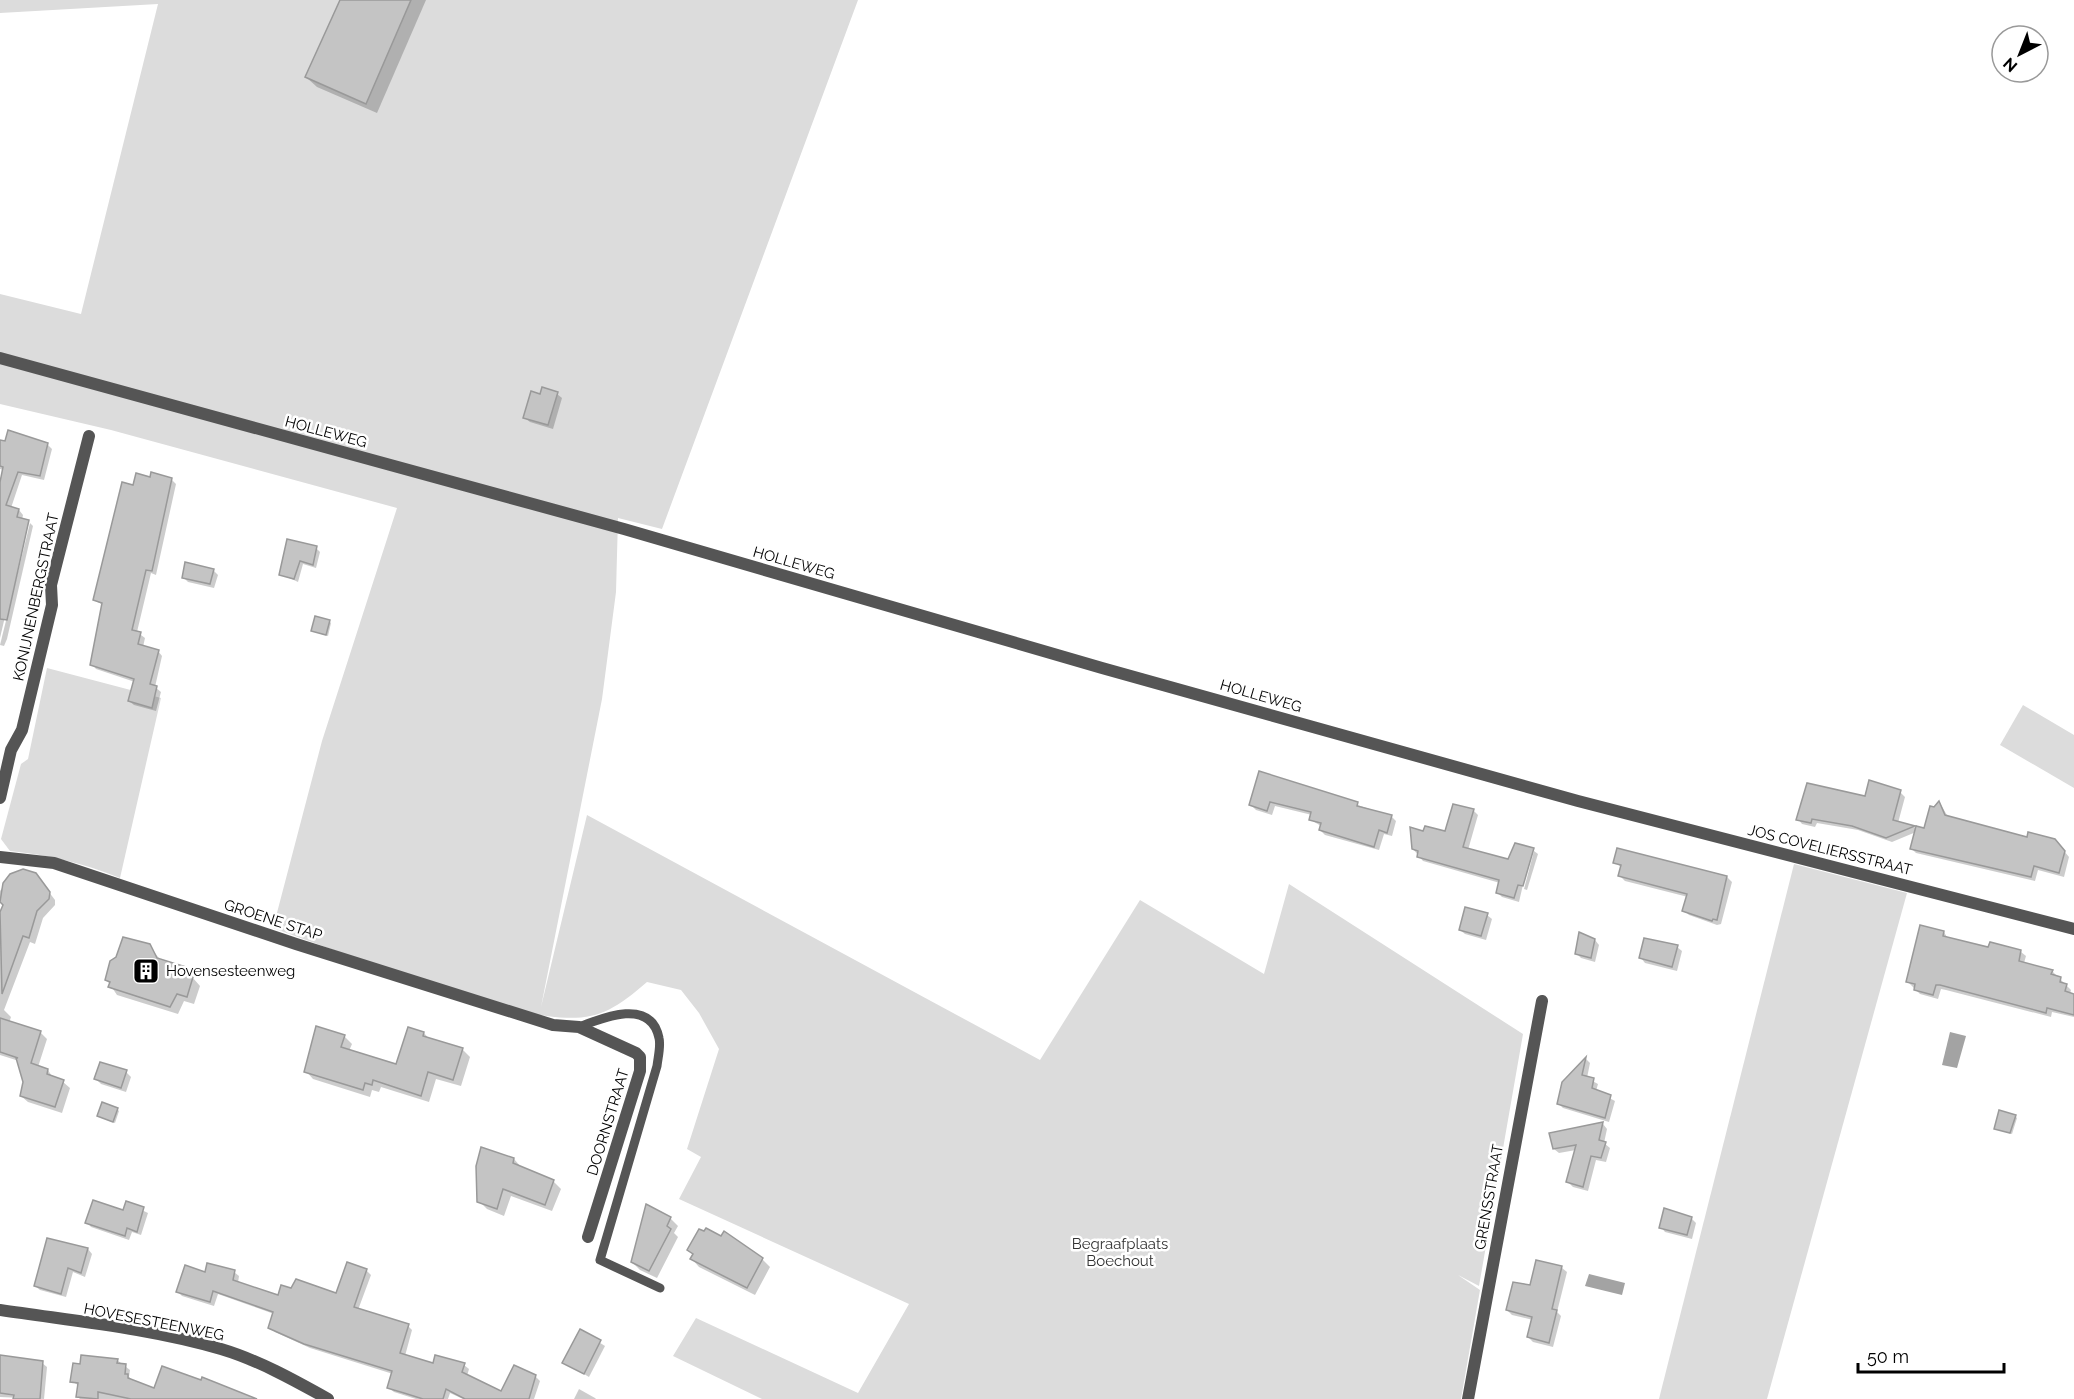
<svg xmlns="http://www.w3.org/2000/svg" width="2074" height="1399" viewBox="0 0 2074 1399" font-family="Raleway,sans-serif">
<rect width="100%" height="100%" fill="#fff"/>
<!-- green -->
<g fill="#dcdcdc">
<path d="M0,0h858l-196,529 -44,-11 -2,74 -14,107 -61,308 46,-192 453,245 100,-160 124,74 25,-90 234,150 -44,252 -21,-11 22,15 -19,109h-699l-89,-43 23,-38 162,75 51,-89 -230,-105 22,-42 -14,-8 32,-100 -20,-36 -18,-23 -34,-8c-38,33 -56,41 -107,33l-2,9 -265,-96 49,-187 75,-233 -286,-78 -111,-26v-110l81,20 77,-310 -158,9z"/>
<path d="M47,668l114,30 -41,180c-37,-15 -71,-23 -110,-27l-9,-12 20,-75 7,-5z"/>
<path d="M2023,705l51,30v53l-74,-43z"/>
<path d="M1794,864l113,29 -140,506h-108z"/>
</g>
<!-- water -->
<g fill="#a3a3a3">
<path d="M1950,1032l16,4 -9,32 -15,-3z"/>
<path d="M1589,1274l36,9 -3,12 -37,-9z"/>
</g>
<!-- shadow -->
<g fill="#0003">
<path d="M342,0h84l-49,113 -60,-26 -11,-10z"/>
<path d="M557,394l5,4 -9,31 -23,-7 -5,-4z"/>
<path d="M0,442l47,2 5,5 -8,31 -22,-5 -11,33 8,2 4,5 -1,5 7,3h-2l-27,115v-151l4,-17 -4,-1z"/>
<path d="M151,478l20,1 5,5 -20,91 -5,-2 -14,59 8,6 -2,9 15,4 4,5 -7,31 6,5 -5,19 -22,-6 -5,-4 6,-19 -39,-13 -4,-5 11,-59 -9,-5 29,-116 11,3z"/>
<path d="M30,523l3,3 -26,113 -3,7 -4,-1z"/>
<path d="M316,548l4,4 -4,16 -13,-4 -5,18 -17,-8z"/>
<path d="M213,570l5,5 -4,13 -26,-6 -5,-5z"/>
<path d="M329,621l2,2 -3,13 -15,-6z"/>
<path d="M1260,773l131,43 5,5 -4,15 -8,-2 -5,16 -54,-15 -5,-5 1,-4 -10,-6 1,-5 -37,-9 -3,9 -16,-5 -5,-5z"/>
<path d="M1900,792l5,5 -7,26 27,7 15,-27 8,14 112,29 9,11 -5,20 -26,-7 -3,11 -119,-28 -5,-5 5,-16 -24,10 -34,-12 -41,-7 -2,4 -13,-3 -4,-5 68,-21z"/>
<path d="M1473,810l5,5 -10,35 41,11 24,-12 1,1h-3l-12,52 -17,-5 -5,-5 3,-9 -77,-22 -10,-12 11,-16h22z"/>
<path d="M1534,851l4,3 -11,36 -3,-1z"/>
<path d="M1615,862l112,15 5,5 -11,42 -4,1 -28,-10 -5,-5 4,-13 -63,-16 -5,-5 2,-8z"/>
<path d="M11,875h25l19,25v5l-12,13 -8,26 -5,-2 -26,68 7,7 -2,6 31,9 7,7 -9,28 10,3 5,8 10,4 7,6 -8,25 -34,-11 -7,-6 4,-14 -6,-21 -19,-6v-132l5,-18 -5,-6v-8z"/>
<path d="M1487,915l5,4 -6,21 -21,-6 -5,-4z"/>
<path d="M1944,932l4,7 42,10 31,3 5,4 -2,7 28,8 19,19 -1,4 4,1v22l-22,-5 -1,5 -105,-27 -5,-1 -3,10 -18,-5 -13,-13z"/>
<path d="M1595,940l4,5 -4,17 -14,-4 -5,-5z"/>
<path d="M149,945l12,16 24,8 15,17 -6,18 -10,-3 -6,13 -61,-19 -10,-15z"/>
<path d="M1677,947l5,4 -5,20 -32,-8 -4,-5z"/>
<path d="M424,1033l6,7 32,9 8,8 -9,29 -25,-7 -7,23 -48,-15 -2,5 -7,-2 -2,7 -57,-18 -7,-8 38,-35 8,8 -3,7 48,15z"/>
<path d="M1586,1059l4,4 -3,15 11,6 -2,7 19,10 -6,21 -46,-14 -5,-5 6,-20z"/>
<path d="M126,1072l5,5 -5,15 -25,-8 -5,-5z"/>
<path d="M117,1109l2,2 -4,12 -16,-7z"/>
<path d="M2015,1116l2,2 -5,16 -16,-6z"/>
<path d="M1603,1124l4,5 -3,14 6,5 -4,14 -10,-2 -8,31 -15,-4 -5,-5 8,-32 -17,3 -5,-4 -3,-15z"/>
<path d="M514,1159l7,8 32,14 8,8 -9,22 -41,-15 -7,20 -17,-7 -8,-8z"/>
<path d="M127,1203l21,10 -7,22 -9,-3 -3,8 -38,-13 -4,-5 37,-10z"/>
<path d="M670,1218l8,8 -4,7 4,4 -21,41 -17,-8 -8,-8z"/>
<path d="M1691,1218l5,5 -4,16 -27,-7 -4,-5z"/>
<path d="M88,1249l4,5 -7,23 -12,-5 -7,25 -26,-7 -5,-4z"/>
<path d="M689,1250l73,9 8,8 -15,28 -56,-28 -7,-8 2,-4z"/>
<path d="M1537,1261l25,7 5,4 -10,40 4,4 -8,31 -20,-5 -5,-5 5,-17 -21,-5 -5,-5 24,-23z"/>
<path d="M366,1270l5,5 -13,35 50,16 4,4 -7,26 29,9h30l5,4 -2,7 35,17 33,-17 5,5 -6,18h-71l-13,-6 -2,6h-32l-22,-7 -5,-4 4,-14 -83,-26 -35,-16 -5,-5 4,-13 -56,-20 -4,12 -32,-10 -4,-4 28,-19 28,-1 5,4 -1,7 41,14 13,-7 45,5z"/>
<path d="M581,1331l24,15 -16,31 -25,-15z"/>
<path d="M0,1356l42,7 5,4 -3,32 -44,-2z"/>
<path d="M117,1360l13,10 -1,7 3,3 23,10 47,-8 1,-3 54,20h-177l-2,-2 1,-11 -7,-5z"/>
<path d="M579,1389l16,9 1,1h-22z"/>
</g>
<!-- building -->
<g fill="#c4c4c4" stroke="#999" stroke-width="1.5">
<path d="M340,0h71l-45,104 -61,-27z"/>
<path d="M542,387l16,5 -10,33 -25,-7 8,-27 9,3z"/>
<path d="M8,430l40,13 -8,33 -22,-4 -12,33 13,4 -2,8 12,3 -22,100 -7,-1v-137l3,-15 -3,-1v-26l5,1z"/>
<path d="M151,472l21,6 -20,93 -6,-1 -14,60 9,2 -3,12 21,6 -9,34 7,2 -5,22 -24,-7 6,-22 -44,-14 12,-62 -9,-3 29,-118 11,3 3,-12 14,4z"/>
<path d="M287,539l30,7 -4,19 -13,-4 -6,18 -15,-4z"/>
<path d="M185,562l29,7 -4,15 -28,-6z"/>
<path d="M315,616l15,4 -4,15 -15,-4z"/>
<path d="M1259,771l99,31 -1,4 35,9 -5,18 -8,-3 -5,17 -55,-17 2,-7 -12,-3 2,-8 -41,-10 -3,9 -18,-6z"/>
<path d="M1869,780l32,10 -8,30 22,6 -29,12 -34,-12 -40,-7 -1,4 -15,-3 11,-37 58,13z"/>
<path d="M1939,801l6,14 82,22 1,-5 27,7 10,12 -6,22 -25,-7 -3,11 -121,-28 6,-23 8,2 6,-22 4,1z"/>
<path d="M1453,804l21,5 -11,38 45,12 7,-16 19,5 -11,38 -5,-1 -4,13 -18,-5 3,-13 -82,-23 1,-6 -6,-2 -2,-22 13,4 2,-5 20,5z"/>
<path d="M1617,848l110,28 -10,44 -4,-1 -1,2 -30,-10 5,-17 -69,-18 3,-11 -8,-2z"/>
<path d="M23,869l13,4 14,19 -1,7 -12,12 -8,27 -6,-2 -21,58 -2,-82 3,-7 -3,-3 3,-19 7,-9z"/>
<path d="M1465,907l23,6 -7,23 -22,-6z"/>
<path d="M1920,925l24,6 -1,5 45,11 2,-5 31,8 -2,11 34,9 -2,4 10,3 -1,5 7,2 -2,7 9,3v21l-27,-7 -1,5 -106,-28h-4l-3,10 -19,-5 1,-6 -9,-2z"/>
<path d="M1579,932l16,7 -4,19 -16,-4z"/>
<path d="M123,937l27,7 7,14 29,9 -2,7 9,3 -6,20 -10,-3 -7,13 -62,-20 2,-5 -5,-2 5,-19 6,-4z"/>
<path d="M1644,938l34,7 -6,22 -33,-9z"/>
<path d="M0,1018l41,13 -10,32 17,6 -1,5 17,6 -9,27 -35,-11 3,-14 -7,-24h2l-18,-6z"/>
<path d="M316,1026l29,9 -4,12 55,17 12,-37 16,5 -1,4 40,12 -10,32 -25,-8 -7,24 -48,-16 -1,5 -7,-2 -2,7 -59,-18z"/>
<path d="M1586,1057l-4,18 12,3 -2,10 19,7 -6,23 -48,-14 5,-22z"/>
<path d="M100,1062l27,8 -6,18 -27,-9z"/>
<path d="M102,1102l16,6 -5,14 -16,-6z"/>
<path d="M1999,1110l17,5 -6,18 -16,-4z"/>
<path d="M1603,1122l-4,18 7,2 -5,16 -10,-2 -8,31 -17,-5 10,-37 -23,4 -4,-16z"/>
<path d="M481,1147l33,11 -1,5 41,17 -9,25 -42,-16 -6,20 -20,-7 -1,-36z"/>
<path d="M93,1200l30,10 3,-9 18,6 -7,25 -10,-4 -2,8 -40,-13z"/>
<path d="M646,1204l25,13 -4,9 4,3 -22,42 -18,-9z"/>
<path d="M1664,1208l28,9 -5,18 -28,-7z"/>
<path d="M706,1228l15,8 3,-5 39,27 -16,30 -57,-29 3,-5 -6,-4 12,-21 5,2z"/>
<path d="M47,1238l41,10 -7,25 -13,-5 -7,26 -27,-8z"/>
<path d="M1536,1260l26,6 -10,43 5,1 -8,33 -22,-6 5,-20 -26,-7 7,-28 17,3z"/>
<path d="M347,1262l20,7 -13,38 55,17 -9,29 33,10 2,-8 30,8 -3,9 39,19 13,-26 22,10 -7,24h-64l-19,-10 -3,10h-20l-19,-6 -17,-5 5,-17 -88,-27 -36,-16 5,-16 -60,-21 -3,11 -34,-10 9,-27 20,7 2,-9 28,7 -2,10 45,15 3,-10 10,3 5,-9 40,14z"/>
<path d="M580,1329l21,11 -17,34 -22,-11z"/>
<path d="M0,1355l43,6 -3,38h-27l1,-4 -14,-2z"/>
<path d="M81,1355l37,4 -1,4 9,1 -1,10h3v4l26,10 8,-22 39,14 1,-3 55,22h-126l-33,-7v7l-22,-2 2,-14 -8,-1 3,-19 7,1z"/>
</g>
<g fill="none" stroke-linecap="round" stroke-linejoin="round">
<!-- service -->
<path stroke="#555" stroke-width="9" d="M579,1027c25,-10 72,-29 80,11 2,8 -1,19 -2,28l-57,194 60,28"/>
<!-- minor -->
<g stroke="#555" stroke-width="12">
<path d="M0,358l624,171 478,139 476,133 496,128"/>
<path d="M0,798l11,-48 11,-20 30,-125 -1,-20 38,-149"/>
<path d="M0,857l54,6 242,81 257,81 26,2 57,26 4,4v14l-52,166"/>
<path d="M1468,1399l74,-398"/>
</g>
<!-- tertiary -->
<path stroke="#555" stroke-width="12" d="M0,1310c73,11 150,18 221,39 37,11 73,31 107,50"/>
</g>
<!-- icons -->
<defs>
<symbol id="building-square" viewBox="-11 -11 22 22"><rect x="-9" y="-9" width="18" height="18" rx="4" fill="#000" stroke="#fff"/><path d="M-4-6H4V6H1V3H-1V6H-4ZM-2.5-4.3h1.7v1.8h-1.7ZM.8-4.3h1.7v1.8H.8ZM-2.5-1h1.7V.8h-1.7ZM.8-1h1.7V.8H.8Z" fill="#fff"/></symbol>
</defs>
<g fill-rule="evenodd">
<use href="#building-square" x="131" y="956" width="30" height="30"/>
</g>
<g text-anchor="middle" stroke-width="5" stroke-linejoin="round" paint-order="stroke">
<!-- street labels -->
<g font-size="15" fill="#000" stroke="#fff">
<text transform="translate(326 432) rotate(15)" y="5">HOLLEWEG</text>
<text transform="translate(794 563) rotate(16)" y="5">HOLLEWEG</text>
<text transform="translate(36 597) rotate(-78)" y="5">KONIJNENBERGSTRAAT</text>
<text transform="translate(1261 696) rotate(16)" y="5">HOLLEWEG</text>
<text transform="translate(1830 850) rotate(14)" y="5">JOS COVELIERSSTRAAT</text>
<text transform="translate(273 920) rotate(18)" y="5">GROENE STAP</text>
<text transform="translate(608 1122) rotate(-73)" y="5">DOORNSTRAAT</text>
<text transform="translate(1489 1197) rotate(-80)" y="5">GRENSSTRAAT</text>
<text transform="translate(154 1322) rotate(11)" y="5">HOVESESTEENWEG</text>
</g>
<!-- poi labels -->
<g font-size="15" fill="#000" stroke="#fff" text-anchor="start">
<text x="166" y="976">Hovensesteenweg</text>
</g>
<!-- park labels -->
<g font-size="15" fill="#333" stroke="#fff">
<text x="1120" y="1249">Begraafplaats<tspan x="1120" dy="17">Boechout</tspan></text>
</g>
</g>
<!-- north arrow -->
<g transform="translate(2020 54) rotate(222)"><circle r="28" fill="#ffffff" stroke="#999999" stroke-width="1.5"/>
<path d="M0-4.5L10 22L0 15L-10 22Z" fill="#000000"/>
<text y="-9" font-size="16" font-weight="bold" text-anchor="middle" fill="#000000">N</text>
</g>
<!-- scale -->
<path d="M1858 1363v9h146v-9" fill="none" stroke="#000000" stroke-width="3"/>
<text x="1867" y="1363" font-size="18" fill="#000000" stroke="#ffffff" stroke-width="4.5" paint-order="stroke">50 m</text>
</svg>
